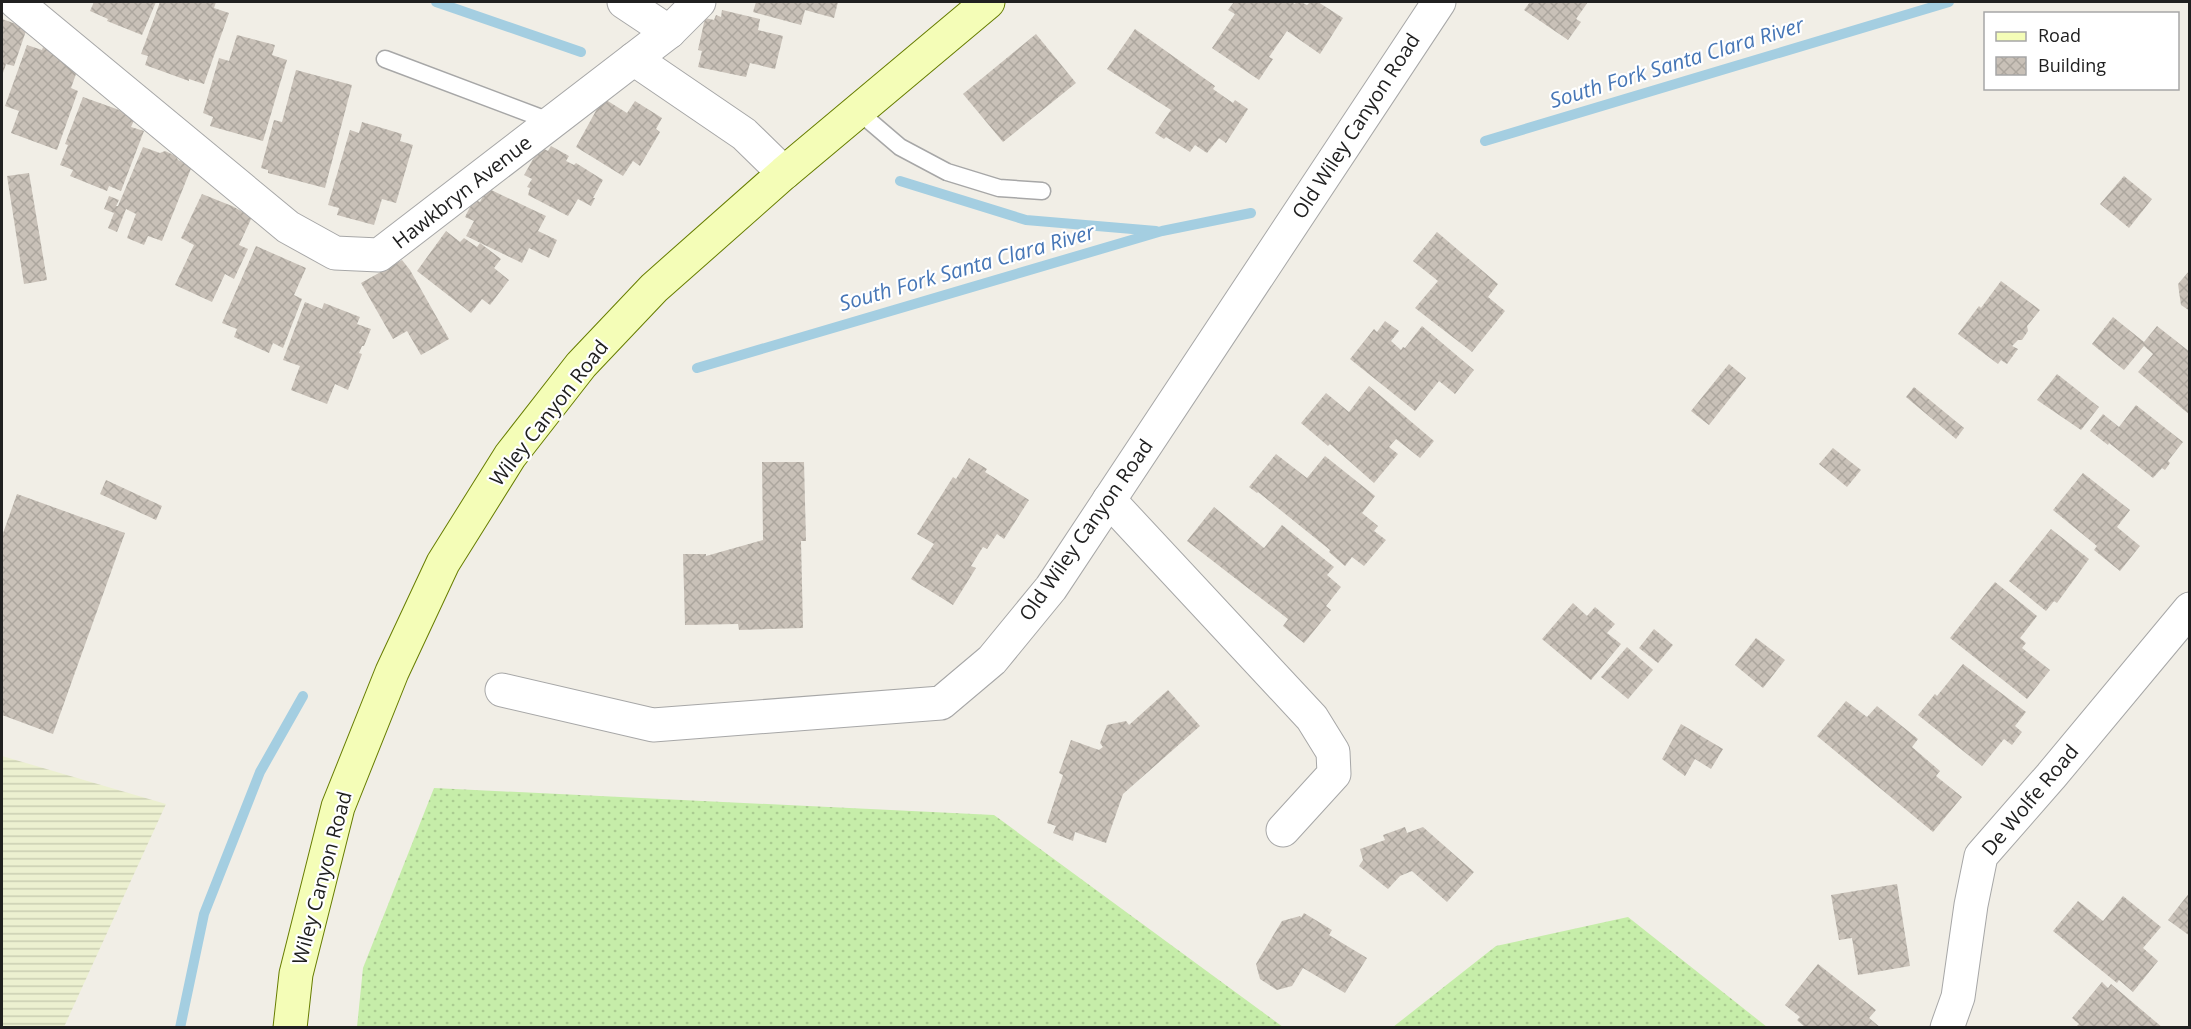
<svg xmlns="http://www.w3.org/2000/svg" width="2191" height="1029" viewBox="0 0 2191 1029" font-family="'Open Sans',sans-serif">
<defs>
<pattern id="farmland-rules" width="6" height="5" patternUnits="userSpaceOnUse" patternTransform="scale(1.5)"><rect width="6" height="5" fill="#ecf0d0"/><path d="M0 2.5h6" fill="none" stroke="#caceb2"/></pattern>
<pattern id="grass-dots" width="8" height="8" patternUnits="userSpaceOnUse" patternTransform="scale(1.5)"><rect width="8" height="8" fill="#c6eda9"/><path d="M2 2h.1M6 6h.1" fill="none" stroke="#aacb91" stroke-width="1.8" stroke-linecap="round"/></pattern>
<pattern id="building-cross-hatch" width="8" height="8" patternUnits="userSpaceOnUse" patternTransform="scale(1.5)"><rect width="8" height="8" fill="#c9c1b8"/><path d="M0 0l8 8M0 8l8-8" fill="none" stroke="#aca69e"/></pattern>
</defs>
<rect width="100%" height="100%" fill="#f1eee6"/>
<!-- farmland -->
<path fill="url(#farmland-rules)" d="M2,756l164,48 -102,223h-62z"/>
<!-- grass -->
<g fill="url(#grass-dots)">
<path d="M434,788l560,27 289,212h-926l6,-59z"/>
<path d="M1628,917l139,110h-374l103,-81z"/>
</g>
<g fill="none" stroke-linecap="round" stroke-linejoin="round">
<!-- stream -->
<g stroke="#a4cee1" stroke-width="10">
<path d="M436,2l145,50"/>
<path d="M1485,141l464,-139"/>
<path d="M900,181l126,39 130,11"/>
<path d="M697,368l465,-137 89,-18"/>
<path d="M180,1028l24,-114 56,-142 43,-76"/>
</g>
</g>
<!-- building -->
<g fill="url(#building-cross-hatch)">
<path d="M94,2h62l-14,33 -35,-14 1,-2 -18,-8z"/>
<path d="M160,2h56l-2,6 15,5 -25,71 -15,-5v2l-44,-16 3,-9 -7,-2z"/>
<path d="M756,2h82l-4,16 -29,-8 -4,15 -48,-13z"/>
<path d="M1234,2h57l4,2 1,-2h5l6,3 3,-3h8l25,16 -23,36 -33,-23 -18,26 4,2 -14,21 -47,-32 23,-34 -7,-4z"/>
<path d="M1530,2h58l-12,17 5,3 -13,18 -44,-30z"/>
<path d="M722,10l38,9 -2,11 25,6 -8,33 -25,-6 -4,14 -48,-10 4,-16 -4,-1 7,-32 9,2 2,-5 5,2z"/>
<path d="M2,19l25,9 -13,38 -8,-2 -4,12z"/>
<path d="M1135,29l80,57 -2,3 20,14 2,-3 13,9 -22,34 -7,-5 -12,15 -12,-8 -5,7 -24,-15 -2,2 -9,-6 16,-23 -64,-41z"/>
<path d="M1036,34l40,49 -73,59 -40,-48z"/>
<path d="M237,35l38,10 -3,10 15,5 -24,81 -53,-15 3,-9 -10,-4 16,-55 10,3z"/>
<path d="M27,45l15,5 1,-3 38,13 -10,28 7,3 -21,59 -46,-17 8,-22 -14,-5z"/>
<path d="M296,70l56,15 -27,103 -57,-15v-3l-7,-2 13,-48 8,2z"/>
<path d="M83,97l53,19 -5,11 13,4 -23,60 -12,-5 -2,5 -37,-15 3,-6 -13,-5 8,-20 -3,-1z"/>
<path d="M603,98l24,15 8,-12 27,17 -6,11 4,3 -20,34 -7,-5 -10,15 -47,-29z"/>
<path d="M362,122l40,12 -2,7 13,4 -17,58 -14,-4 -8,26 -37,-10 2,-7 -11,-3 22,-75 9,3z"/>
<path d="M551,146l18,10 -3,5 8,4 2,-2 27,17 -10,18h2l-4,8 -13,-7 -10,17 -40,-21 2,-7 -3,-1 5,-8 -8,-4 16,-28 8,4z"/>
<path d="M143,147l17,6 5,-2 11,5 2,4 14,6 -30,75 -14,-5 -4,9 -17,-7 9,-24 -10,-5 -9,23 -9,-4 6,-15 -10,-4 5,-13 10,4 -3,6h2z"/>
<path d="M29,173l18,107 -23,4 -17,-108z"/>
<path d="M2124,176l28,23 -23,29 -29,-24z"/>
<path d="M487,188l59,28 -8,15 19,9 -8,18 -20,-10 -7,15 -56,-27 8,-15 -9,-4 9,-18 6,3z"/>
<path d="M202,194l30,12 20,11 -13,28 9,4 -14,30 -9,-5 -13,28 -37,-17 19,-40 -13,-7z"/>
<path d="M446,231l14,11 4,-4 13,9 3,-4 21,16 -7,9 15,12 -19,25 -8,-6 -11,14 -54,-42z"/>
<path d="M1437,232l61,52 -10,13 17,14 -33,41 -57,-44 23,-27 -25,-20z"/>
<path d="M256,246l50,22 -12,27 8,4 -19,49 -10,-5 -4,10 -35,-16 3,-8 -15,-6z"/>
<path d="M402,260l8,10 39,69 -28,16 -14,-24 -14,8 -32,-56z"/>
<path d="M2190,270v41l-9,-6 -3,-21z"/>
<path d="M2001,281l39,29 -13,16 1,5 -6,9h-4l-6,6 6,3 -11,15 -6,-4 -3,4 -40,-30 21,-28 2,2z"/>
<path d="M305,302l17,7 2,-6 36,14 -3,7 14,5 -7,17h-2l-3,7 3,1 -14,36 -13,-6 -8,20 -36,-14 9,-24 -17,-6z"/>
<path d="M2113,317l31,25 13,-16 33,26v63l-52,-43 15,-18 -9,-8 -20,24 -32,-26z"/>
<path d="M1385,321l14,10 -8,10 10,9 2,-3 2,1 17,-22 52,44 -19,24 -16,-13 -24,30 -65,-52 24,-30 3,3z"/>
<path d="M1729,364l17,14 -37,47 -18,-14z"/>
<path d="M2057,374l42,33 -18,23 -44,-30z"/>
<path d="M1369,386l65,55 -14,17 -24,-19 -7,8 9,7 -24,29 -44,-39 -2,2 -27,-23 25,-30 23,19z"/>
<path d="M1914,387l50,41 -8,11 -50,-42z"/>
<path d="M2136,405l47,37 -15,19 2,2 -5,7 -3,-2 -9,10 -44,-35 -1,2 -18,-14 13,-17 16,13z"/>
<path d="M1833,448l28,22 -14,17 -28,-23z"/>
<path d="M1276,454l31,24 18,-22 50,40 -13,17 16,13 -4,5 12,9 -22,26 -12,-9 -7,9 -16,-14 1,-2 -72,-58 -1,1 -8,-6z"/>
<path d="M969,458l18,11 -2,3 44,28 -25,39 -7,-5 -10,15 -4,-2 -12,19 5,2 -23,37 -42,-26 23,-35 -17,-10 36,-57 3,2z"/>
<path d="M762,462h42l2,79h-5l2,87 -64,2 -1,-6 -53,1 -2,-71h23v2l57,-16z"/>
<path d="M2083,473l47,37 -13,17 23,19 -20,25 -26,-21 3,-4 -44,-36z"/>
<path d="M106,480l56,26 -6,14 -56,-26z"/>
<path d="M17,494l108,39 -72,201 -51,-19v-179z"/>
<path d="M1214,507l50,41 18,-23 52,42 -7,8 14,12 -15,19 5,4 -27,33 -21,-17 5,-7 -101,-78z"/>
<path d="M2051,529l38,30 -32,44 -3,-2 -8,10 -37,-30z"/>
<path d="M1995,582l42,34 -17,22 6,5 -4,5 28,22 -23,29 -77,-61z"/>
<path d="M1573,603l14,13 8,-9 20,17 -8,9 14,11 -30,36 -49,-41z"/>
<path d="M1654,629l19,16 -15,18 -19,-15z"/>
<path d="M1756,638l29,22 -22,28 -28,-23z"/>
<path d="M1627,647l26,23 -25,29 -27,-22z"/>
<path d="M1963,664l63,48 -11,14 7,6 -10,13 -8,-6 -22,27 -64,-51 17,-21 2,2z"/>
<path d="M1168,690l32,36 -77,68 -17,49 -31,-11 -2,9 -20,-8 3,-7 -9,-3 16,-48 -4,-2 12,-33 28,10 4,-3 -3,-4 7,-18 19,-4 3,4z"/>
<path d="M1846,701l21,16 10,-11 41,33 -6,8 28,24 -4,5 26,21 -29,35 -116,-96z"/>
<path d="M1681,724l42,25 -12,20 -16,-10 -10,17 -23,-17z"/>
<path d="M1405,827l2,6 16,-6 51,45 -27,30 -35,-31 -12,5 -12,13 -29,-23 4,-6 -3,-11 25,-9 -2,-5z"/>
<path d="M1897,884l13,82 -52,9 -6,-37 -13,2 -8,-45z"/>
<path d="M2190,892v44l-22,-16z"/>
<path d="M2123,896l38,31 -18,21 15,13 -25,31 -14,-12 -2,3 -64,-52 25,-30 25,20z"/>
<path d="M1304,913l28,17 -3,5 38,23 -22,35 -42,-25 -11,18 -15,4 -17,-11 -4,-15 26,-43 18,-5 1,2z"/>
<path d="M1818,964l58,46 -7,8 12,10h-75l-9,-8 3,-3 -15,-12z"/>
<path d="M2102,982l6,6 3,-4 52,44h-84l-2,-2 2,-2 -7,-6z"/>
</g>
<g fill="none" stroke-linecap="round" stroke-linejoin="round">
<defs>
<g id="lane">
<path d="M385,59l167,63"/>
<path d="M859,112l41,35 47,25 52,16 43,3"/>
</g>
<g id="street">
<path d="M16,2l272,225 47,26 44,2 290,-223 30,-30"/>
<path d="M624,2l45,30"/>
<path d="M634,59l110,75 40,39"/>
<path d="M1109,500l203,218 21,34 1,22 -51,56"/>
<path d="M502,690l151,35 288,-22 51,-43 59,-72 388,-586"/>
<path d="M1947,1028l11,-31 13,-92 10,-49 70,-80 139,-167"/>
</g>
<path id="secondary" d="M290,1028l6,-54 42,-167 54,-135 51,-109 67,-107 71,-91 73,-77 130,-115 204,-171"/>
</defs>
<!-- lane casing -->
<use href="#lane" stroke="#a7a7a7" stroke-width="19"/>
<!-- street casing -->
<use href="#street" stroke="#a7a7a7" stroke-width="35"/>
<!-- secondary casing -->
<use href="#secondary" stroke="#677d00" stroke-width="35"/>
<!-- lane -->
<use href="#lane" stroke="#fff" stroke-width="16"/>
<!-- street -->
<use href="#street" stroke="#fff" stroke-width="33"/>
<!-- secondary -->
<use href="#secondary" stroke="#f4fdb7" stroke-width="33"/>
</g>
<g text-anchor="middle" stroke-width="4.5" stroke-linejoin="round" paint-order="stroke">
<!-- street labels -->
<g font-size="20" fill="#202020" stroke="#fff">
<text transform="translate(1356 126) rotate(-57)" y="7">Old Wiley Canyon Road</text>
<text transform="translate(462 192) rotate(-38)" y="7">Hawkbryn Avenue</text>
<text transform="translate(549 413) rotate(-52)" y="7">Wiley Canyon Road</text>
<text transform="translate(1086 530) rotate(-55)" y="7">Old Wiley Canyon Road</text>
<text transform="translate(2030 800) rotate(-50)" y="7">De Wolfe Road</text>
<text transform="translate(322 878) rotate(-75)" y="7">Wiley Canyon Road</text>
</g>
<!-- water labels -->
<g font-size="21" font-style="italic" fill="#4676b6" stroke="#fff">
<text transform="translate(1677 63) rotate(-17)" y="7">South Fork Santa Clara River</text>
<text transform="translate(967 268) rotate(-16)" y="7">South Fork Santa Clara River</text>
</g>
</g>
<!-- border -->
<rect width="2191" height="1029" fill="none" stroke="#202020" stroke-width="6"/>
<!-- legend -->
<rect x="1984" y="12" width="195" height="78" fill="#ffffff" stroke="#a6a6a6" stroke-width="1.5"/>
<rect x="1996" y="32" width="30" height="9" fill="#f4fdb7" stroke="#a6a6a6" stroke-width="1.5"/>
<text x="2038" y="42" font-size="18" fill="#202020">Road</text>
<rect x="1996" y="57" width="30" height="18" fill="url(#building-cross-hatch)" stroke="#a6a6a6" stroke-width="1.5"/>
<text x="2038" y="72" font-size="18" fill="#202020">Building</text>
</svg>
